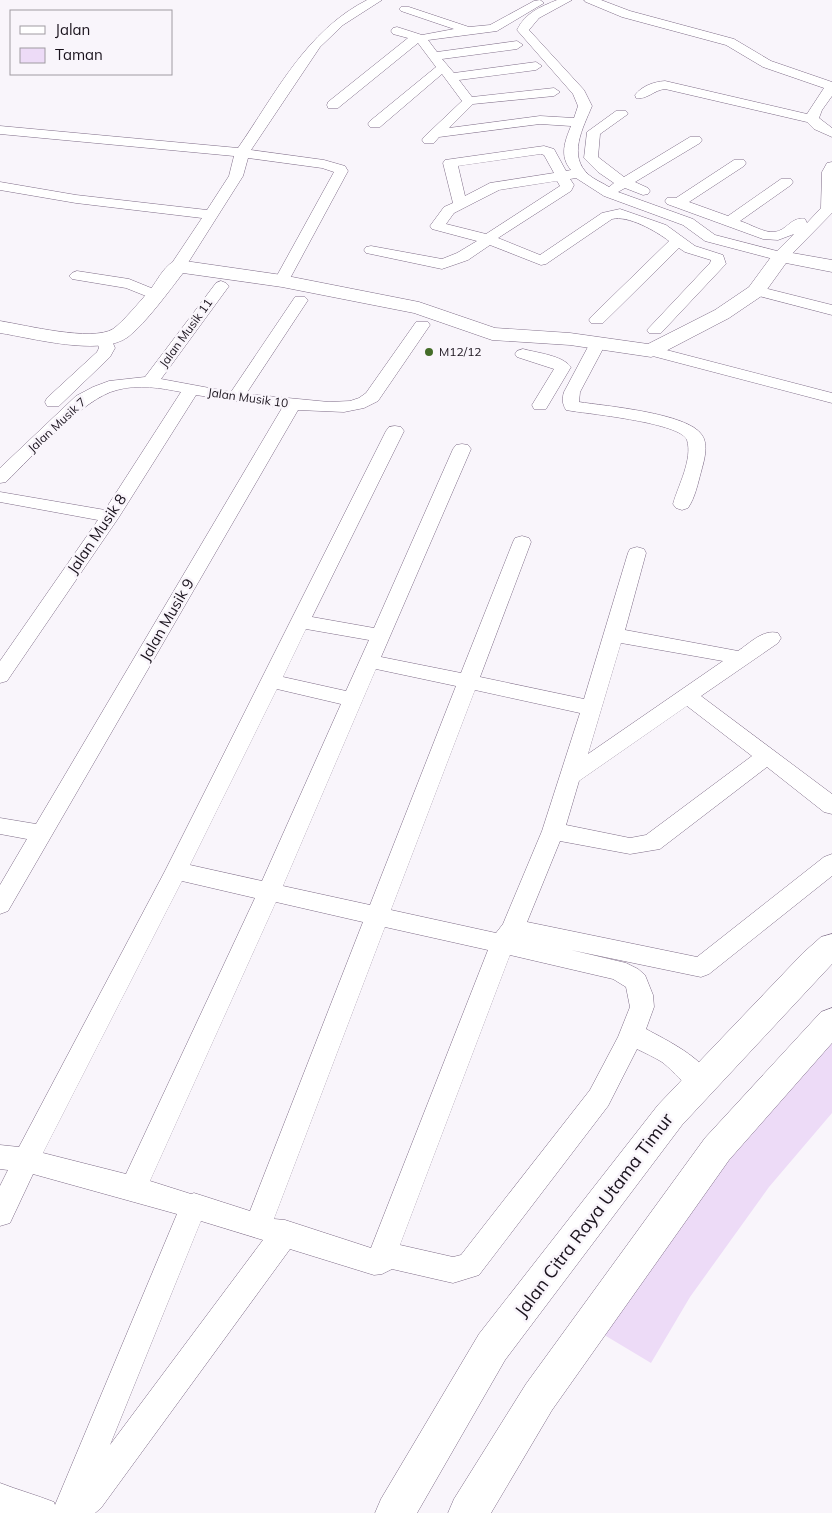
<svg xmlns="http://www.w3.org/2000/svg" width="832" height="1513" viewBox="0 0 832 1513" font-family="Mulish,sans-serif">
<rect width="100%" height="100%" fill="#f9f5fb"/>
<!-- green -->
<path fill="#eddbf7" d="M832,1021v92l-63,74 -79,110 -39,66 -60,-36z"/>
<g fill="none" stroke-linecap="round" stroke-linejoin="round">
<defs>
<g id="street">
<path d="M367,0h15l-39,25 -23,22 -69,103 73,10 21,6 3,5 -61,113h-10l-3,-3 60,-109 -12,-4 -74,-10 -5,18 -57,90 -3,3h-10l-3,-3 32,-48 -126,-15 -76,-13v-8l76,13 131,15 22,-34 5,-20 -234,-22v-8l238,22c38,-55 68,-117 129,-148z"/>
<path d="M557,0h15l-33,18 -10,12 55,60 8,16c-9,22 -25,50 -3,69 6,5 14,8 20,12l5,-4 -16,-11 -14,-14 3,-26 29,-21h10l2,3 -28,20 -2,23 26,20 66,-40h10l2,3 -2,3 -65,39 13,6 2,3 -2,3 -5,1 -18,-7 -7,4 75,27 22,16 62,16 17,-17 -16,6 -15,-1 -96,-35 -2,-3 2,-3h9l58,-38h10l2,3 -2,3 -55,36 39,14 53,-37h10l2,3 -2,3 -51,36c10,3 24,12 34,11 13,-1 17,-16 31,-13l2,4 14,-15 1,-36 5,-9 5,-1v51l-46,47 -5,1 -76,-20 -22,-16 -79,-29 -28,-18 -6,1 4,6 -3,6 -73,47 42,17 62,-42 18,-4 46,16 29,21 28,9 3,9 -3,3 -62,66h-12l-2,-3 63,-67 1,-3 -26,-8 -6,-4 -76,75h-12l-2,-3 2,-3 78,-76c-13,-10 -41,-26 -57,-22l-66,45 -5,1 -51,-20 -22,15 -26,9 -71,-15 -5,-1 -2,-3 2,-3 5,-1 71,13 15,-6 20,-12 -45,-12 -2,-3 14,-19 9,-4 -10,-40 2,-3 99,-14 10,3 12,22 5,-1c-12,-14 -6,-29 0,-44l-31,-2 -101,13 -5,6h-10l-2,-3 2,-3 38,-36 -20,-27 -62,53h-10l-2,-3 2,-3 66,-54 -18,-24 -80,65h-10l-1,-3 1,-3 80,-64 -15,-4 -2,-3 2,-3 4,-1 25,8 32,-6 -53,-18 -2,-2 2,-2h8l60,20 21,-2 44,-24 6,-1 4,3 -47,28 -69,9 9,12 80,-11 6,4 -6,4 -75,10 12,14 82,-11 6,4 -6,4 -77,10 13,17 82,-9 6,4 -6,4 -81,8 -24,24 91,-12 34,2 4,-12 -5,-12 -56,-64c8,-17 23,-23 40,-30zM541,154l3,1 10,18 -64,10 -25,13 -7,-30zM557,181l3,5 -74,48 -40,-10 8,-11 45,-23z"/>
<path d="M584,0h17l29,11 104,28 37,22 61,21v14l-10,14 -3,8 13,10v9l-18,-8 -7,-7 -142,-33c-11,1 -18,11 -29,9l-1,-3c7,-9 18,-13 30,-14l142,33 17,-26 -61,-21 -37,-22 -104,-28 -36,-15z"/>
<path d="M77,271l52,8 32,13 3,3 -3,3h-10l-25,-10 -54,-9 -3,-3 3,-3z"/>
<path d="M221,281l5,2 3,3 -68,93 70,13 64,-95h10l3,3 -62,94 83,8 21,-1 9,-3 7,-5 50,-71h12l2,3 -52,76 -14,7 -20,4 -46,-2 -290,501 -8,3v-29l27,-46 -27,-5v-16l36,6 246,-416 -86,-13 -77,122 -112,164 -7,2v-22l98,-141 -98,-18v-10l105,18 76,-118c-20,-4 -43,-8 -64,-2 -34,8 -84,66 -111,92l-6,1v-15l76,-72 17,-9 16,-6 36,-4 71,-94z"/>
<path d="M756,286l76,19v10l-81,-21 -3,-3 3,-3z"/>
<path d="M104,334l6,2 5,12 -5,9 -51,49h-12l-2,-4 2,-4 50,-46 2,-4 -3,-9 2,-3z"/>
<path d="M598,338l6,2 2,3 -26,49 -1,10c26,4 109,11 123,33 7,10 2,26 -1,37 -3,11 -6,26 -13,36l-6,2 -6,-2 -3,-4c5,-18 20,-45 14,-64 -6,-17 -96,-26 -115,-29l-6,-1c-4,-7 -4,-11 -2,-18l26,-49 2,-3z"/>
<path d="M651,346l181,47v10l-187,-49 -2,-3 2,-3z"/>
<path d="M523,349c14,4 39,6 48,18l-25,42h-12l-2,-4 22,-36 -37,-12 -2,-3 2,-3z"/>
<path d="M395,426l6,1 3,4 -92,186 62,11 79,-179 3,-4 6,-1 6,1 3,4 -90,208 80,16 52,-131 2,-4 7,-2 7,2 2,4 -51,135 104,22 44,-146 2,-4 7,-2 7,2 2,4 -21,77 113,21c12,-8 25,-22 40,-18l3,5 -3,5 -77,53 131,98v20l-8,-2 -57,-45 -107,82 -30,5 -70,-13 -33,81 170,35 127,-100 8,-3v22l-123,98 -8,3 -130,-27 55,13 12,6 7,6 8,20 1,12 -8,22c22,12 56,28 68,52l-4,8c-21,7 -33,-16 -48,-27 -8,-5 -17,-9 -25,-13l-29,57 -129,169 -26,8 -61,-14 -10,5 -8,1 -84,-26 -189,259 -6,5h-95v-30c18,7 36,12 54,19l1,3 122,-291 -144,-40 -23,49 -10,3v-40l8,-16 -8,-1v-24l19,2 146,-276 221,-440 3,-4zM306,629l63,11 -23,51 -63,-14zM621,643l102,18 -135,93zM376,669l80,17 -86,219 -87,-19zM277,689l64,15 -79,177 -72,-16zM475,690l105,23 -38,118 -39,93 -7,9 -105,-23zM687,706l65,50 -106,79 -16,3 -64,-13 13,-44zM182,881l73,17 -129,276 -83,-21zM276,902l87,20 -113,289 -56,-18 -3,1 -41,-13zM385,927l103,23 -117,298 -86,-28 -11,-1zM510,955l103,24 13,8 4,20 -12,30 -28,53 -129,165 -8,2 -53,-12zM201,1221l62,19 -153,205z"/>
</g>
<g id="secondary">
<path d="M781,251l51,9v12l-46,-9 -23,32 -34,23 -71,37 -7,2 -81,-12 -78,-5 -78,-27 -132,-26 -99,-14c-14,18 -37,50 -55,64 -27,20 -96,1 -128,-4v-12c25,4 92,21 113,8 10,-7 29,-30 37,-39 8,-10 15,-27 28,-30l104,15 137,27 76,26 75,5 78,11 67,-34 34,-23 25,-34z"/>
<path d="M832,934v30l-150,161 -177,235 -88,153h-42l6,-14 98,-165 179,-229 145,-152 18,-16z"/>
<path d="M832,1008v35l-103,117 -177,250 -61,103h-43l6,-14 72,-115 179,-246 116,-126z"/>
</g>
</defs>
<!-- street casing -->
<use href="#street" stroke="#7e6c87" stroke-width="1"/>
<!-- secondary casing -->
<use href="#secondary" stroke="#7e6c87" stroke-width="1"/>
<!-- street -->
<use href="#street" fill="#fff" fill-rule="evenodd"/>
<!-- secondary -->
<use href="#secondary" fill="#fff" fill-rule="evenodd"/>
</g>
<!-- markers -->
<circle fill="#446c28" stroke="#f9f5fb" stroke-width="2" cx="429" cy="352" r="5"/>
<g text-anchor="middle" stroke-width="5" stroke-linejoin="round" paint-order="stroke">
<!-- far-street labels -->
<g font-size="12" fill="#1a131d" stroke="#f9f5fb">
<text transform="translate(186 333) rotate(-54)" y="4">Jalan Musik 11</text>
<text transform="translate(248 398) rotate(8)" y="4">Jalan Musik 10</text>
<text transform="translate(57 425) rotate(-43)" y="4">Jalan Musik 7</text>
</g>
<!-- far-poi labels -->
<g font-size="12" fill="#1a131d" stroke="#f9f5fb" text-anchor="start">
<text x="439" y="356">M12/12</text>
</g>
<!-- street labels -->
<g font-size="15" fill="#1a131d" stroke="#f9f5fb">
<text transform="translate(97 534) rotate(-56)" y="5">Jalan Musik 8</text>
<text transform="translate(167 620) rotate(-60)" y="5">Jalan Musik 9</text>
</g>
<!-- near-street labels -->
<g font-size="18" fill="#1a131d" stroke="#f9f5fb">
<text transform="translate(594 1215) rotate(-53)" y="6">Jalan Citra Raya Utama Timur</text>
</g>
</g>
<!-- legend -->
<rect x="10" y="10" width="162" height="65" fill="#f9f5fb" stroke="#a09ba2"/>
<rect x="20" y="26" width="25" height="8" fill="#ffffff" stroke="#a09ba2"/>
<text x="55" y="35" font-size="15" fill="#1a131d">Jalan</text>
<rect x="20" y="48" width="25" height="15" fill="#eddbf7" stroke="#a09ba2"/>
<text x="55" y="60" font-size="15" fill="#1a131d">Taman</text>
</svg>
